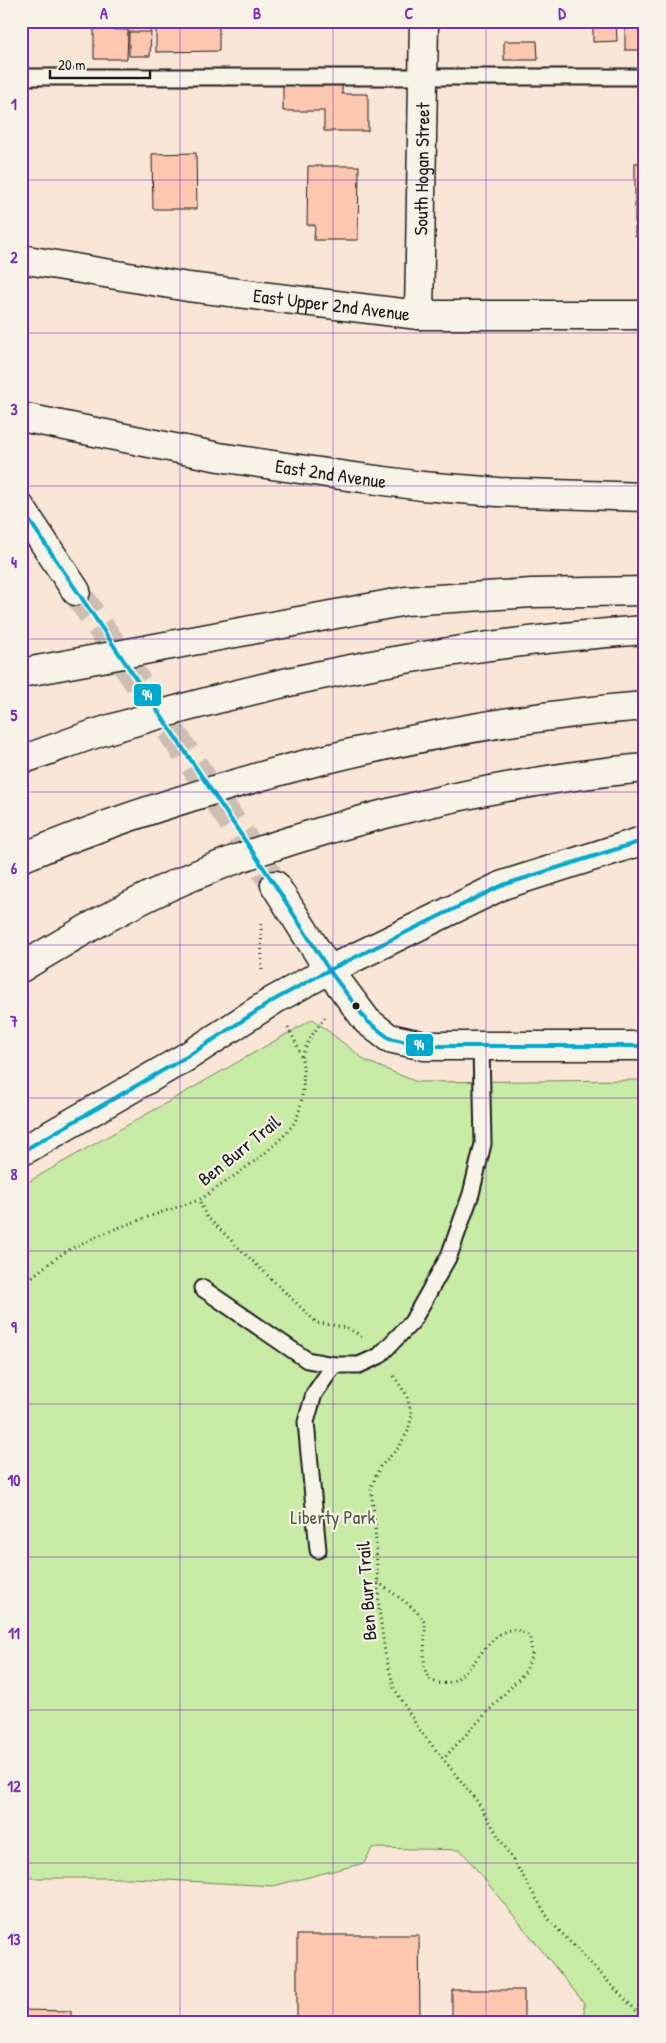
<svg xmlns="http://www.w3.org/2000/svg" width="666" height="2043" viewBox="0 0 666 2043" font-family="'Patrick Hand',sans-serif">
<rect width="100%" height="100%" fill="#f9e6d7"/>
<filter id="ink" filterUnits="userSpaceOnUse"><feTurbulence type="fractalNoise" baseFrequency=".02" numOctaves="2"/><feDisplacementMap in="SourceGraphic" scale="10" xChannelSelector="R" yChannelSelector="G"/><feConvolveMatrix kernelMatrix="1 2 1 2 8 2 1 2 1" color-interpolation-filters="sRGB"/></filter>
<g filter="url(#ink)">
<!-- green -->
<path fill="#c8eca5" stroke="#728460" d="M313,1019l53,42 51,21 228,-2v942h-61v-19l-123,-153 -89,-2 -8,15 -91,23 -142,-8h-110v-692z"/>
<!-- building -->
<g fill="#fec8b0" stroke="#1c1c1c">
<path d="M156,21h63v30l-63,1z"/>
<path d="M593,21h23l1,20 -24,1z"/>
<rect x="625" y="22" width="20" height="28"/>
<path d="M94,29l34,1 -1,29h-33z"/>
<path d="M129,32h22l-1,24h-21z"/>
<path d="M504,41h33l1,19h-34z"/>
<path d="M283,84h59v10h26v37h-44v-20h-41z"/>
<path d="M196,153l1,56h-44l-1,-55z"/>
<rect x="635" y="163" width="10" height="73"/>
<path d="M308,166h51l-1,74h-44l1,-15h-8z"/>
<path d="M297,1935h122l1,83h-8v4h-115z"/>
<path d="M452,1990h72v31l15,1h-119l32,-1z"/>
<path d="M22,2010l49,1v11h-49z"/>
</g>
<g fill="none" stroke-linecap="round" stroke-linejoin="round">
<!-- tertiary-tunnel -->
<path stroke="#cdbeb2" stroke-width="28" stroke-dasharray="28 14" stroke-linecap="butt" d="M76,591l199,294"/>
<defs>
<g id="service">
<path d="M21,77h624"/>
<path d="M202,1288l105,72 27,5h25l20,-9 33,-34 37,-66 22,-62 12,-50 -2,-98"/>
<path d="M318,1550l-12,-128 8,-28 20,-29"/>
</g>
<g id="minor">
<path id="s1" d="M21,259l167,28 231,28h226"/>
<path id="s2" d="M419,315l5,-294"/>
</g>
<g id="tertiary">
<path d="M21,508l55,83"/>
<path d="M275,885l54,85 38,51 22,17 36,8h220"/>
</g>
<g id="secondary">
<path id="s3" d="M21,417l198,40 128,19 75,10 76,6 147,5"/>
<path d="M21,1152l167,-96 86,-56 55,-30 174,-85 142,-45"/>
</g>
<g id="motorway">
<path d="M21,673l385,-72 126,-8 113,-2"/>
<path d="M21,760c30,-10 59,-22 89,-31 174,-53 353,-86 535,-99"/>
<path d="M21,858c88,-37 178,-65 270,-90 116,-30 234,-53 354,-62"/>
<path d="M21,968c54,-33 112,-67 170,-91 61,-26 123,-44 186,-61 88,-23 177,-40 268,-48"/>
</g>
</defs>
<!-- service casing -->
<use href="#service" stroke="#1c1c1c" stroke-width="19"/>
<!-- minor casing -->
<use href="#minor" stroke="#1c1c1c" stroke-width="31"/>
<!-- tertiary casing -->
<use href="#tertiary" stroke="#1c1c1c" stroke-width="31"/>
<!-- secondary casing -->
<use href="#secondary" stroke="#1c1c1c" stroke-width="31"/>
<!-- motorway casing -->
<use href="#motorway" stroke="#1c1c1c" stroke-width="31"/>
<!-- path -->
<g stroke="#1c1c1c" stroke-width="3" stroke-dasharray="1 4" stroke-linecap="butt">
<path d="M261,924l1,48"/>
<path d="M288,1028c5,9 10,18 13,28 5,15 2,54 -7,67 -19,28 -66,57 -95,77l7,16 111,107c16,2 31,3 45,14"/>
<path d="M302,1057c5,-16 14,-28 24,-41"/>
<path d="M21,1286c18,-15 38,-32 59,-42 39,-18 79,-31 119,-44"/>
<path d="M394,1376l12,18 6,21 -4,16 -9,16 -19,20 -9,20 4,37 4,85 6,44 9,35 25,41 58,72 73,120 95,99"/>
<path d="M378,1582c12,10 45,29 47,43 2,14 -8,52 10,57 39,13 55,-78 95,-45l2,17 -6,17 -82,87"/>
</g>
<!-- service -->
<use href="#service" stroke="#f7f3e8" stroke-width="15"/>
<!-- minor -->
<use href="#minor" stroke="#f7f3e8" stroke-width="28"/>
<!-- tertiary -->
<use href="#tertiary" stroke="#f7f3e8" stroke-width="28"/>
<!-- secondary -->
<use href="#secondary" stroke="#f7f3e8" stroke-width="28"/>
<!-- motorway -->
<use href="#motorway" stroke="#f7f3e8" stroke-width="28"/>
<defs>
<g id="bus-1">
<path d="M21,508l254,377 54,85 38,51 22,17 36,8h220"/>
<path d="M21,1152l167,-96 86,-56 55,-30 174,-85 142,-45"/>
</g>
</defs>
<!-- bus-1 casing -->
<use href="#bus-1" stroke="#f7f3e8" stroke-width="8"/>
<!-- bus-1 -->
<use href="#bus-1" stroke="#00a9ce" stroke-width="4"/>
</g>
</g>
<!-- grid -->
<path fill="none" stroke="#7b2cbf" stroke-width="1" stroke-opacity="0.55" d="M180,21v2001M333,21v2001M486,21v2001M21,180h624M21,333h624M21,486h624M21,639h624M21,792h624M21,945h624M21,1098h624M21,1251h624M21,1404h624M21,1557h624M21,1710h624M21,1863h624"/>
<!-- markers -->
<circle fill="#1c1c1c" stroke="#f7f3e8" stroke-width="2" cx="356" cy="1006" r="4.5"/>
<g text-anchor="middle" stroke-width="4.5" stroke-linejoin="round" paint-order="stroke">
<!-- street labels -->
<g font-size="19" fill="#1c1c1c" stroke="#f7f3e8">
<text dy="7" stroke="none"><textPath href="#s2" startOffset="146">South Hogan Street</textPath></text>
<text dy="7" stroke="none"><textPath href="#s1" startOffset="314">East Upper 2nd Avenue</textPath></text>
<text dy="7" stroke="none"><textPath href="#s3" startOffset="315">East 2nd Avenue</textPath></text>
<text transform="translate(239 1150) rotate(-39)" y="7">Ben Burr Trail</text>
<text transform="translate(366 1591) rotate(-94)" y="7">Ben Burr Trail</text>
</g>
<!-- park labels -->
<g font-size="19" fill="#505a45" stroke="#f7f3e8">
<text x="333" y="1524">Liberty Park</text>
</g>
</g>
<g stroke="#f7f3e8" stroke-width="2">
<rect x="133" y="683" width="29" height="24" rx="5" fill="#00a9ce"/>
<rect x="405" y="1033" width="29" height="24" rx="5" fill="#00a9ce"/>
</g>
<g font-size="14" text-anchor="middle" font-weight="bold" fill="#fff">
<text x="147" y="700">94</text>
<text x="419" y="1050">94</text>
</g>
<!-- margin -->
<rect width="666" height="2043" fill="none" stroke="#f7f3e8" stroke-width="55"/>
<!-- scale -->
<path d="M50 70v8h100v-8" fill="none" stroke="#1c1c1c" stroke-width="2.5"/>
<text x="58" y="70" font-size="15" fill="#1c1c1c" stroke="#f7f3e8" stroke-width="4" paint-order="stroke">20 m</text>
<rect x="28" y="28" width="610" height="1988" fill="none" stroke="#7b2cbf" stroke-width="2"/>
<g font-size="16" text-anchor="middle" font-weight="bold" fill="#7b2cbf">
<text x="104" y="19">A</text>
<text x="257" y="19">B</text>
<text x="409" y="19">C</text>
<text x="562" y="19">D</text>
<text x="14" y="110">1</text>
<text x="14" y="263">2</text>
<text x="14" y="415">3</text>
<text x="14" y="568">4</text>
<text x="14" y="721">5</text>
<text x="14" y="874">6</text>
<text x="14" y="1027">7</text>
<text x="14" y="1180">8</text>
<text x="14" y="1333">9</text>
<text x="14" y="1486">10</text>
<text x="14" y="1639">11</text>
<text x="14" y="1792">12</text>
<text x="14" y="1945">13</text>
</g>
</svg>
